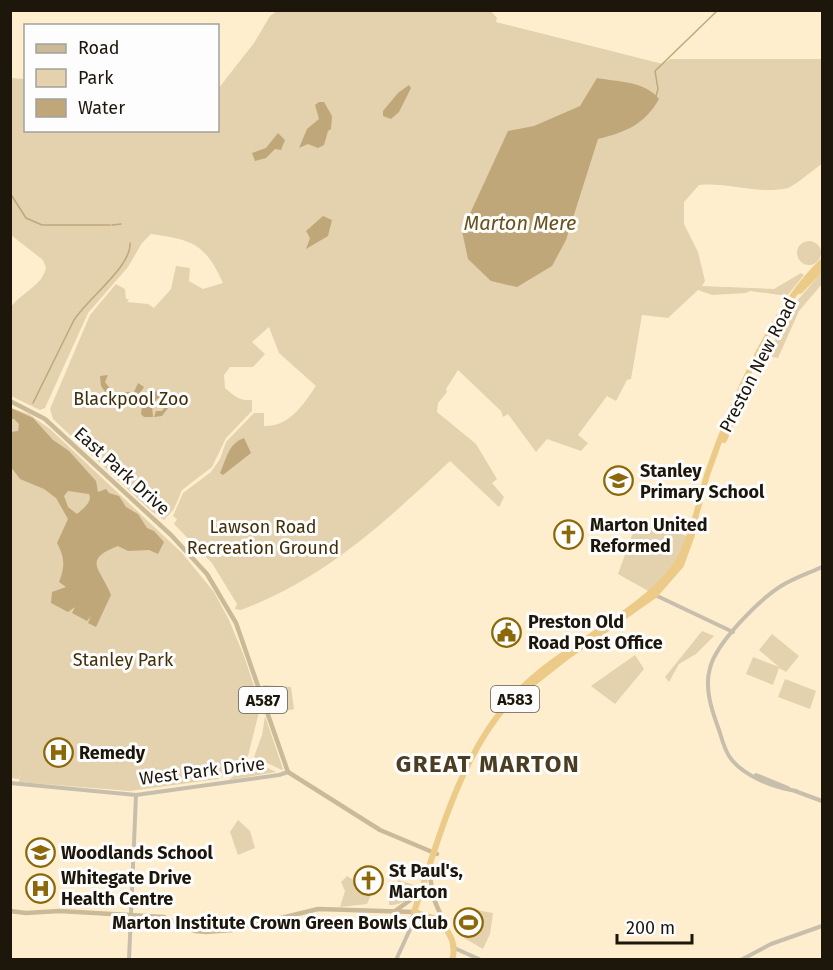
<svg xmlns="http://www.w3.org/2000/svg" width="833" height="970" viewBox="0 0 833 970" font-family="'Fira Sans',sans-serif">
<rect width="100%" height="100%" fill="#ffeecd"/>
<!-- green -->
<g fill="#e4d1ae">
<path d="M278,10l213,1 6,7 -1,4 167,42 7,-5h152v105c-8,5 -26,21 -34,24 -30,7 -59,-6 -89,-3l-15,17v22l14,28 7,29 -3,5 72,3 27,-16 3,2 -17,21 -37,-5 -4,2 -34,2 -14,-5 -30,28 -26,-3 -11,64 -4,1 -11,21 -9,-5 -29,39 10,8 -7,8 -34,-12 -11,13 -28,-38 -5,3 -2,-6 -43,-41 -12,19 1,3 -9,11 -1,9 39,32 21,35 -5,4 12,14 -5,10 -49,-46c-65,61 -124,117 -209,149l-6,-1 2,-5 -25,-41 -38,-39 3,-5 -4,-3 10,-23 28,-21 9,-13 6,-17 28,-29h10v13c25,1 39,-21 52,-40l-37,-33 -10,-26 -17,15 13,12 -12,13h-23l-6,8 1,13c9,8 14,13 27,12v11l-26,27 -14,29 -30,23 -8,19 -10,11 -13,-9 -98,-92 -3,-10 40,-94 26,-31 9,5 1,10h3l-2,3 21,2 6,4 17,-19 5,-23 14,2 -1,13 14,8 20,-6c-18,-40 -31,-43 -72,-49l-9,9 -14,24 -40,46 -43,95 -5,2 -29,-14v-89c10,-14 31,-21 35,-39l-3,-8 -32,-25v-157l14,1 1,51h192v-41l36,-46 16,-27z"/>
<circle cx="809" cy="253" r="12"/>
<path d="M822,272v12l-23,27 -21,47 -11,-2 23,-47z"/>
<path d="M11,408l18,6 21,15 132,124 32,39 15,28 15,36 15,45v11l-11,44 -13,14 -17,9 -88,12 -111,-9 2,-16 -2,13 -8,-1z"/>
<path d="M638,519l49,17 -9,26 -28,30 -32,-18z"/>
<path d="M702,631l12,5 -18,18 -17,10 -10,18 -4,-5z"/>
<path d="M772,634l27,22 -13,16 -7,-4 -6,17 -27,-11 7,-17 26,10 -20,-17z"/>
<path d="M635,655l9,14 -29,35 -24,-18z"/>
<path d="M785,679l31,12 -6,18 -32,-12z"/>
<path d="M263,685l28,2 3,22 -21,5z"/>
<path d="M265,716l18,53 -1,1 -28,-13 8,-22z"/>
<path d="M252,760l24,12 -47,8z"/>
<path d="M238,820l12,11 5,17 -17,7 -8,-23z"/>
<path d="M364,868l15,9 -12,27 -27,3 5,-16 -4,-9 6,-6 10,6z"/>
<path d="M398,880l20,6c-4,11 -17,20 -29,19v-13l6,-2z"/>
<path d="M466,908l27,5 -3,21 -7,15 -19,-11 3,-8 9,1 2,-15 -14,-2z"/>
</g>
<!-- water -->
<g fill="#bfa779" fill-rule="evenodd">
<path d="M597,78c22,4 48,3 62,21 -15,26 -33,33 -61,40l-32,101 -14,26 -35,21 -26,-6 -23,-22 -6,-28 46,-100 26,-5 46,-20z"/>
<path d="M409,85l2,3 -12,24 -8,7 -8,-3v-5l15,-18z"/>
<path d="M319,102h5l8,14 -1,13 -3,2 -4,14 -6,3 -10,-4 -9,4 8,-19 12,-10 -4,-14z"/>
<path d="M278,133l7,7 -4,10 -6,-1 -9,9 -11,3 -3,-8 14,-5z"/>
<path d="M323,216l9,4 -4,16 -22,13 4,-11 -4,-7z"/>
<path d="M108,375l-3,7 10,13 5,-3h14l4,-9 6,4c-8,14 -17,16 -32,15l-11,-16 -1,-10z"/>
<path d="M158,389l9,6 2,12 -7,9 -8,1 2,-6h6l5,-8 -1,-4h-9l-5,7 1,11h-9l-3,-3 1,-7z"/>
<path d="M11,408l22,10 20,22 16,11 27,30 2,11 8,-3 3,4 10,3 7,11 12,7 9,14 7,3 10,11 -6,12 -9,-4 -21,1 -10,-5c-37,14 -17,23 -7,49l-15,32 -8,-4 3,-7 -4,5 -15,-8 3,-6 -7,5 -17,-9 1,-11 14,-5 -7,-5c6,-15 6,-24 -2,-39l11,-24 -12,-21 -12,-9 -24,-10 -9,-12v-35l7,-1 1,-7 -5,-5h-3zM68,491l21,3c4,7 -6,15 -12,20l-9,-7 -4,-11z"/>
<path d="M244,438l7,15 -28,22 -3,-2c7,-15 8,-29 24,-35z"/>
</g>
<g fill="none" stroke-linecap="round" stroke-linejoin="round">
<!-- stream -->
<g stroke="#bfa779" stroke-width="1.5">
<path d="M656,96l2,-7 -3,-18 63,-61"/>
<path d="M10,193l16,25 16,7h68"/>
<path d="M112,225l9,-1"/>
<path d="M33,403l41,-83c13,-21 58,-54 56,-77"/>
</g>
<!-- secondary -->
<g stroke="#c7beac" stroke-width="4">
<path d="M653,594l80,38"/>
<path d="M756,775l32,13"/>
<path d="M10,783l126,12 143,-20 9,-3"/>
<path d="M795,791l27,10"/>
<path d="M796,791c-23,-4 -54,-15 -67,-35 -5,-8 -7,-17 -10,-26 -7,-19 -15,-42 -9,-62 6,-25 49,-68 71,-82 13,-8 28,-13 41,-19"/>
<path d="M409,928l5,-16"/>
<path d="M452,947l29,13"/>
<path d="M129,960l7,-165"/>
<path d="M396,960l22,-48"/>
<path d="M741,960l30,-16 51,-18"/>
</g>
<!-- primary -->
<g stroke="#cbba97" stroke-width="4.5">
<path d="M10,401l35,18 126,116 36,39 29,49 52,149 92,58 57,24"/>
<path d="M430,875l3,22 9,21"/>
<path d="M10,911l16,2 33,-2 105,6 31,14 11,1 26,-2 86,-21 96,3"/>
<path d="M395,911l25,-18"/>
</g>
<!-- highway -->
<g stroke="#eccb88" stroke-width="6">
<path d="M800,291l22,-23"/>
<path d="M724,440l14,-35"/>
<path d="M525,690l43,-34 87,-61 26,-30 11,-30"/>
<path d="M438,916c9,15 20,26 14,44"/>
<path d="M440,920l-26,-8c30,-87 51,-181 127,-241 39,-32 107,-65 135,-106 15,-23 23,-63 31,-90 23,-67 64,-165 115,-213"/>
</g>
</g>
<!-- icons -->
<defs>
<symbol id="school-ring" viewBox="-11 -11 22 22"><circle r="9.5" fill="#fdfdfd" stroke="#8c6808" stroke-width="1.5"/><path d="M0-5L7-2L0 1L-7-2ZM-4 1L0 2.5L4 1V4Q0 6-4 4Z" fill="#8c6808"/></symbol>
<symbol id="church-ring" viewBox="-11 -11 22 22"><circle r="9.5" fill="#fdfdfd" stroke="#8c6808" stroke-width="1.5"/><path d="M-1.2-6h2.4v3.5h3.3v2.4h-3.3V6h-2.4V-.1h-3.3v-2.4h3.3Z" fill="#8c6808"/></symbol>
<symbol id="civic-ring" viewBox="-11 -11 22 22"><circle r="9.5" fill="#fdfdfd" stroke="#8c6808" stroke-width="1.5"/><path d="M-.6-6.5H3V-4.5H.6V-3L4-1V1h2V6H-6V1h2V-1L-.6-3ZM-1.2 2.5V6h2.4V2.5Z" fill="#8c6808"/></symbol>
<symbol id="hospital-ring" viewBox="-11 -11 22 22"><circle r="9.5" fill="#fdfdfd" stroke="#8c6808" stroke-width="1.5"/><path d="M-5-5h3v3.5h4V-5h3V5h-3V1.5h-4V5h-3Z" fill="#8c6808"/></symbol>
<symbol id="stadium-ring" viewBox="-11 -11 22 22"><circle r="9.5" fill="#fdfdfd" stroke="#8c6808" stroke-width="1.5"/><path d="M0-5a6.5 5 0 1 0 0 10a6.5 5 0 1 0 0-10ZM-3.5-1.8h7v3.6h-7Z" fill="#8c6808"/></symbol>
</defs>
<g fill-rule="evenodd">
<use href="#school-ring" x="602" y="464" width="33" height="33"/>
<use href="#church-ring" x="552" y="518" width="33" height="33"/>
<use href="#civic-ring" x="490" y="616" width="33" height="33"/>
<use href="#hospital-ring" x="42" y="736" width="33" height="33"/>
<use href="#school-ring" x="24" y="836" width="33" height="33"/>
<use href="#church-ring" x="352" y="864" width="33" height="33"/>
<use href="#hospital-ring" x="24" y="872" width="33" height="33"/>
<use href="#stadium-ring" x="452" y="906" width="33" height="33"/>
</g>
<g text-anchor="middle" stroke-width="6" stroke-linejoin="round" paint-order="stroke">
<!-- shield labels -->
<g fill="#fdfdfd" stroke="#605c54" stroke-width="1.5">
<rect x="491" y="686" width="48" height="26" rx="4.5"/>
<rect x="239" y="687" width="48" height="26" rx="4.5"/>
</g>
<g font-size="16" font-weight="bold" fill="#1d170b">
<text x="515" y="705">A583</text>
<text x="263" y="706">A587</text>
</g>
<!-- street labels -->
<g font-size="18" fill="#1d170b" stroke="#fdfdfd">
<text transform="translate(758 365) rotate(-63)" y="6">Preston New Road</text>
<text transform="translate(122 471) rotate(42)" y="6">East Park Drive</text>
<text transform="translate(202 771) rotate(-7)" y="6">West Park Drive</text>
</g>
<!-- park labels -->
<g font-size="18" fill="#413009" stroke="#fdfdfd">
<text x="131" y="405">Blackpool Zoo</text>
<text x="263" y="533">Lawson Road<tspan x="263" dy="21">Recreation Ground</tspan></text>
<text x="123" y="666">Stanley Park</text>
</g>
<!-- poi labels -->
<g font-size="18" font-weight="bold" fill="#1d170b" stroke="#fdfdfd" text-anchor="start">
<text x="640" y="477">Stanley<tspan x="640" dy="21">Primary School</tspan></text>
<text x="590" y="531">Marton United<tspan x="590" dy="21">Reformed</tspan></text>
<text x="528" y="628">Preston Old<tspan x="528" dy="21">Road Post Office</tspan></text>
<text x="79" y="759">Remedy</text>
<text x="61" y="859">Woodlands School</text>
<text x="389" y="877">St Paul's,<tspan x="389" dy="21">Marton</tspan></text>
<text x="61" y="884">Whitegate Drive<tspan x="61" dy="21">Health Centre</tspan></text>
<text x="448" y="929" text-anchor="end">Marton Institute Crown Green Bowls Club</text>
</g>
<!-- water labels -->
<g font-size="20" font-style="italic" fill="#6a511b" stroke="#fdfdfd">
<text x="520" y="230">Marton Mere</text>
</g>
<!-- district labels -->
<g font-size="24" font-weight="bold" letter-spacing="1.5" fill="#4b3d21" stroke="#fdfdfd">
<text x="488" y="772">GREAT MARTON</text>
</g>
</g>
<!-- border -->
<rect width="833" height="970" fill="none" stroke="#1d170b" stroke-width="24"/>
<!-- legend -->
<rect x="24" y="24" width="195" height="108" fill="#fdfdfd" stroke="#a3a19c" stroke-width="1.5"/>
<rect x="36" y="44" width="30" height="9" fill="#cbba97" stroke="#a3a19c" stroke-width="1.5"/>
<text x="78" y="54" font-size="18" fill="#1d170b">Road</text>
<rect x="36" y="69" width="30" height="18" fill="#e4d1ae" stroke="#a3a19c" stroke-width="1.5"/>
<text x="78" y="84" font-size="18" fill="#1d170b">Park</text>
<rect x="36" y="99" width="30" height="18" fill="#bfa779" stroke="#a3a19c" stroke-width="1.5"/>
<text x="78" y="114" font-size="18" fill="#1d170b">Water</text>
<!-- scale -->
<path d="M617 934v9h75v-9" fill="none" stroke="#1d170b" stroke-width="3"/>
<text x="626" y="934" font-size="18" fill="#1d170b" stroke="#fdfdfd" stroke-width="4.5" paint-order="stroke">200 m</text>
</svg>
